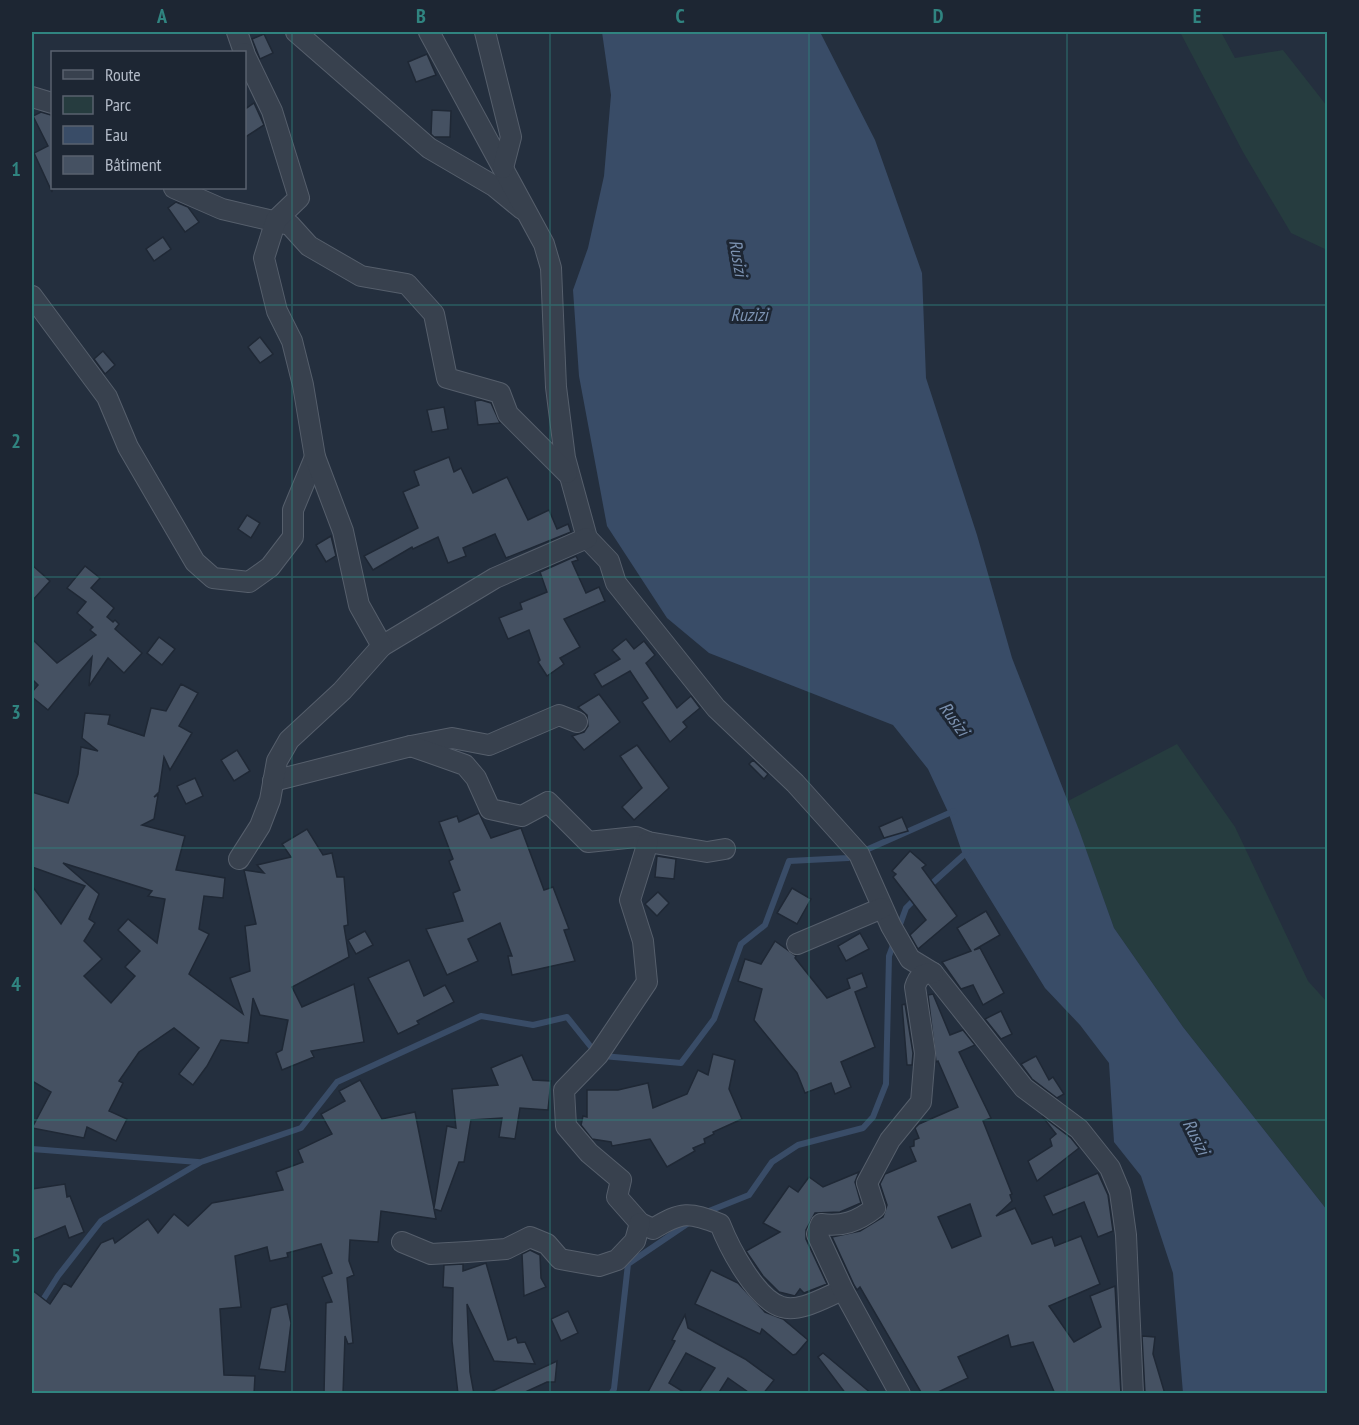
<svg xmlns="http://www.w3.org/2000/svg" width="1359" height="1425" viewBox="0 0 1359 1425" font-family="'PT Sans Narrow',sans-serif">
<rect width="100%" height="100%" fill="#242f3e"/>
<!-- green -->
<g fill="#263c3f">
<path d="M1180,32h41l14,26 48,-8 44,56v144l-36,-17 -48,-81z"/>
<path d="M1177,744l58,83 73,154 19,21v208l-144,-183 -69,-99 -46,-127z"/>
</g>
<!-- water -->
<path fill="#394c67" d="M602,32h218l55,108 47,133 4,105 51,157 35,123 67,172 35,98 69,99 144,183v183h-144l-10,-120 -32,-97 -27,-34 -5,-79 -29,-38 -35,-37 -82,-133 -14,-41 -21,-45 -35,-44 -184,-72 -42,-35 -60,-92 -28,-150 -6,-86 15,-42 16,-72 7,-81z"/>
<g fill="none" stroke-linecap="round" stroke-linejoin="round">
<!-- stream -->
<g stroke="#394c67" stroke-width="6">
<path d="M928,887l39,-35"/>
<path d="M898,930l8,-22 10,-10"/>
<path d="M603,1056l78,7 33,-44 27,-75 24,-19 24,-64 59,-3 106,-47"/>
<path d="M32,1149l166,13"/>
<path d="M704,1213l45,-18 23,-33 26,-17 65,-17 10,-11 13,-33 3,-128 6,-16"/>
<path d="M32,1317l26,-41 43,-55 100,-59 100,-34 36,-46 144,-66 52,9 34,-8 28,35"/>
<path d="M611,1394l3,-5 14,-125 62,-42"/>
</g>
</g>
<!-- building -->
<g fill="#455162" stroke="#1f2835" stroke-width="1.5" fill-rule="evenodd">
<path d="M264,34l9,19 -13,6 -8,-20z"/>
<path d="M427,54l9,21 -20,7 -8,-20z"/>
<path d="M254,103l10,22 -20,13v-28z"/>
<path d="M432,110l19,1 -1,26h-16l-3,-3z"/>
<path d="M41,112l10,3 1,3v74l-18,-39 14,-7 -15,-30z"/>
<path d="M176,202l12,5 11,15 -14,10 -17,-24z"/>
<path d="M163,237l8,12 -17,12 -8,-12z"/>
<path d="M260,337l13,17 -13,9 -12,-16z"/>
<path d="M103,351l12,14 -10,9 -11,-15z"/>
<path d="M481,400l10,3 9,20 -22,2 -3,-24z"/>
<path d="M444,407l4,22 -16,3 -5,-22z"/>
<path d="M449,457l5,15 7,-4 12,25 34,-16 21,43 21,-10 8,19 11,-5 3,8 -65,26 -11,-24 -32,14 3,8 -18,7 -10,-26 -25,12 -1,-2 -39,23 -9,-14 54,-28 -15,-36 16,-7 -5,-14z"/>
<path d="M247,515l13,8 -9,15 -13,-9z"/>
<path d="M331,536l5,20 -10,6 -10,-17z"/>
<path d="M576,556l2,4 -6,2 14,31 13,-6 6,14 -41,18 16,28 -20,11 4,6 -17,12 -9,-14 2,-2 -11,-30 -21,9 -9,-21 23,-9 -2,-6 27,-11 -7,-20z"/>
<path d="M32,565l18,16 -18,20z"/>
<path d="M85,566l15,12 -9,10 23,20 -7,9 6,5 2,-2 4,4 -4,5 27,24 -18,20 -16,-15 -19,28 3,-29 -44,53 -16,-13v-5l6,-7 -6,-6v-40l25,24 39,-28 -6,-5 3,-3 -16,-14 9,-11 -19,-14z"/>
<path d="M159,637l16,12 -13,16 -15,-12z"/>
<path d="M626,639l8,10 10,-8 11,14 -9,8 31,45 14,-12 9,12 -17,14 4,5 -17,15 -28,-40 6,-4 -18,-27 -28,16 -8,-13 26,-15 -8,-9z"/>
<path d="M181,684l17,9 -19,33 13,7 -22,37 -6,-13 -5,35 -5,5 4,-2 -4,24 -12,6 43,11 -9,34 49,8 -2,20 -19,-2 -5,33 10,5 -20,40 54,40 -13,-36 20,-7 -5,-45 11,-2 -12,-54 20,3 -7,-8 34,-8 -9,-13 25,-15 16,26 9,-2 5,24h7l4,48 -4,1 5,31 -57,30 10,20 52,-23 10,58 -53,9 3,6 -32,13 -6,-17 6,-3 6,-30 -28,-5 -7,-17 -5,45 -27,-3 -14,26 -14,19 -14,-11 20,-26 -25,-20 -35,24 -20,29 4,2 -14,28 18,8 -11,22 -29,-14 -3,11 -52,-10 19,-36 -19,-11v-195l29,38 24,-38 -53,-19v-75l36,11 10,-29 3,-27 17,4 -16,-13 3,-25 25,2 -2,9 36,12 7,-28 15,3zM63,863l89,28 -4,5 17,3 -8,44 -29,-24 -10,11 22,21 -15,16 10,9 -24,27 -27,-27 18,-17 -18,-18 11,-18 -6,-4 10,-25z"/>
<path d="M599,694l21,28 -36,28 -12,-14 12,-4 4,-6 -1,-11 -9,-8z"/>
<path d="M637,745l32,43 -35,32 -12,-13 20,-19 -22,-32z"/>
<path d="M237,750l13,21 -16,10 -13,-21z"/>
<path d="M753,760l15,14 -4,5 -15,-15z"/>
<path d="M195,778l8,18 -17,8 -9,-18z"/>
<path d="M479,813l12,25 30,-10 23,62 9,-3 16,42 -5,1 11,31 -63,14 -4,-19h4l-12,-33 -32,16 10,22 -31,14 -21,-46 37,-8 -10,-28 7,-3 -11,-29 4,-2 -14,-37 18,-6 2,6z"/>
<path d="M902,817l6,14 -24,7 -5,-11z"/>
<path d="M910,851l16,14 -4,3 35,48 -39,33 -8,-14 16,-15 -33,-43 3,-3 -4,-3z"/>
<path d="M657,856l19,3 -2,20 -19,-2z"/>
<path d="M792,888l19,11 -14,25 -20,-11z"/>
<path d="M658,892l11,11 -12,13 -12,-12z"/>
<path d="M986,911l14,24 -26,15 6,-2 24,45 -21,12 -10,-20 -12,4 -19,-27 29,-11 -14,-23z"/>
<path d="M365,931l8,14 -17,9 -8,-14z"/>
<path d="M860,933l9,16 -23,12 -8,-15z"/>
<path d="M775,941l21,15 -1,2 32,40 23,-10 -3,-9 15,-6 5,14 -12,5 20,55 -34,15 10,25 -16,7 -4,-11 -26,10 -8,-20 -43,-53 8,-31 -24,-8 7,-22 16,5z"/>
<path d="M409,960l15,36 21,-11 9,17 -37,19 2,3 -21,10 -30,-56z"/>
<path d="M933,994l17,41 13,-5 12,15 -16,7 32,66 -8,3 29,73 -2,1 2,6 -16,15 19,-8 17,36 20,-7 3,9 26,-10 19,48 -51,22 25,36 27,-15 -11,-31 25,-10 6,108h-66l-22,-52 -22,5 -3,-12 -50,22 10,21 -34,16h-12l-62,-107 -3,3 -3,-5 -22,-48 28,-6 23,-14 4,-12 -7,-21 5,-10 31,-13 -6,-14 4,-1v-6l5,-2 -4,-10 4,-4 39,-17 -20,-46 -2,1 -8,-67zM970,1204l11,32 -29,12 -14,-31z"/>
<path d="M905,1004l8,49 -1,12h-5l-5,-60z"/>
<path d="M1001,1011l11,23 -11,5 -16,-20z"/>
<path d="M713,1054l22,6 -6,29 13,30 -29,13 1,2 -10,5 1,4 -12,5 2,3 -28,16 -17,-28 -38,7 -1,-4 -19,-3 -11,-14 2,-9 4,1v-27h31l30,-7 5,25 34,-14 11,-24 10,5z"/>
<path d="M522,1055l11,25 18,1 -3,29 -28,-2 -5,31 -16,-2 3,-19 -31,2 -7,42h-5l-18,49 -7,-2 2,10 -55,-8 -3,31 -28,-2 -1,21 5,14 -7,3 6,65 -5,1 -3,-8 -2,58h-19l2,-91 6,-1 -10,-25 10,-4 -11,-29 -34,9 1,4 -18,4 -3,-14 -32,9 6,51 -21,2 4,66 31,1 -1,18h-222v-104l18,14 14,-21 7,4 30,-44 12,-5 2,5 33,-24 10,14 16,-19 14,12 24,-23 71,-13 -7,-18 27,-10 -5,-12 34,-16 -11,-20 24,-13 -6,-10 21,-11 22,39 33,-7 19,96 13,-82 9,2 -4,-39 46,-4 -7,-17z"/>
<path d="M1036,1056l13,24 4,-3 11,17 -7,4 -25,-19 -11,-15z"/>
<path d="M1042,1116l29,22 8,10 -42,33 -9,-20 24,-15 -2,-7 6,-5z"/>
<path d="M859,1172l-4,10 6,21 -21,9 -25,1 -9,17v9l21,45 -23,9 -4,-4 -5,7 -16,-4 -16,-16 -17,-25 34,-19 -17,-9 26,-37 9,6 11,-15 14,10z"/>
<path d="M1098,1173l10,22 5,36 -15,6 -14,-35 -31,13 -9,-19z"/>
<path d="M65,1184l2,13 3,-1 14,36 -15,6 -4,-12 -33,14v-51z"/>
<path d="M530,1250l10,5 1,23 5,9 -22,9 -2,-42z"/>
<path d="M486,1263l22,77 8,-3 2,6 7,-1 10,22 -41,-3 -27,-57 3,68 4,22h-16l-6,-53 1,-53 -10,-1 1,-22 19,-1v7z"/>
<path d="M711,1270l27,13 27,29 18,7 25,21 -12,14 -3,1 -31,-26 -2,5 -65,-30z"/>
<path d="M287,1304l4,19 -6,49 -26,-3 12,-61z"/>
<path d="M568,1311l10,22 -17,8 -10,-22z"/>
<path d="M685,1315l3,13 57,31 29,21 -11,14h-12l-23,-16 -10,16h-20l17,-26 -29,-15 -17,30 18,11h-40l28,-53 -3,-1z"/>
<path d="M1142,1336l13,1 -2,17 12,40h-20z"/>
<path d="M823,1353l49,41h-26l-28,-37z"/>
<path d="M557,1361l-2,21h-8l-26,12h-35z"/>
</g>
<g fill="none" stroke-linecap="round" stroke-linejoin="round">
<defs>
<g id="street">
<path d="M237,32l7,20"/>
<path d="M296,32l133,116 65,38 28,23"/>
<path d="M429,32l115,212 7,24 5,119 9,71 22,80 22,23 7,22 100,125 79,75 64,71 32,72 19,33 23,14 91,115 55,41 31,39 10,24 6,43 7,159"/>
<path d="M485,32l26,105 -8,31"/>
<path d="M32,97l20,6"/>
<path d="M174,188l48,21 68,16 19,21 52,30 46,8 27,30 13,64 53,15 8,21 59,59"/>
<path d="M32,296l75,101 21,50 67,115 18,16 36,4 21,-15 23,-30v-27l22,-53"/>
<path d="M382,646l113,-68 92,-40"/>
<path d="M411,746l41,-8 37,7 70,-30 18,7"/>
<path d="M273,781l138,-35 54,19 11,13 14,31 32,7 26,-14 40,40 48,-5 12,5 59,10 18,-3"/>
<path d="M648,842l-18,58 13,41 4,41 -49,73 -34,35 2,36 23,27 32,27 -4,17 23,26 13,6c29,-18 36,-17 67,-5 9,23 36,76 62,83 18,6 45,-11 61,-17"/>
<path d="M239,859l21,-33 10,-26 7,-39 12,-21 53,-49 40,-45 -23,-41 -16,-74 -28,-74 -12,-72 -11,-44 -15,-30 -13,-53 12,-38 23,-22 -27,-87 -28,-58"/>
<path d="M797,944l85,-36"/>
<path d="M402,1242l29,12 36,-2 39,-3 24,-12 17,7 13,15 39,7 18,-6 18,-19 5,-18"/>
<path d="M900,1394l-57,-104 -26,-56 4,-10c21,3 36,-2 54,-16l-8,-25 23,-43 31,-38 4,-49 -10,-66c3,-10 7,-14 18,-14"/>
</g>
</defs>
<!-- street casing -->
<use href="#street" stroke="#565f6c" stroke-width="22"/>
<!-- street -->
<use href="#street" stroke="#38414e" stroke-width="20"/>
</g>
<!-- grid -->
<path fill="none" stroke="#308480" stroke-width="1.5" stroke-opacity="0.55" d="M292,32v1362M550,32v1362M809,32v1362M1067,32v1362M32,305h1296M32,577h1296M32,848h1296M32,1120h1296"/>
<g text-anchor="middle" stroke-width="6" stroke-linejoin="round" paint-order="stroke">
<!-- water labels -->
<g font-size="18" font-style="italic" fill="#7c92b1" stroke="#1d2633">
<text transform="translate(738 258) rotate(80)" y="6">Rusizi</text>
<text x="749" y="321">Ruzizi</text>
<text transform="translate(954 719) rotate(54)" y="6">Rusizi</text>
<text transform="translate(1196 1137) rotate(63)" y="6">Rusizi</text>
</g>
</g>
<!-- border -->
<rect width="1359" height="1425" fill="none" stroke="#1d2633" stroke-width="66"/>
<!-- legend -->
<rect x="51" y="51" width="195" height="138" fill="#1d2633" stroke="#59626f" stroke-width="1.5"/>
<rect x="63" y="70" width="30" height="9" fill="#38414e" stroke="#59626f" stroke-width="1.5"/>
<text x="105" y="81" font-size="18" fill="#b4bcc9">Route</text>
<rect x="63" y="96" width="30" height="18" fill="#263c3f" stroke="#59626f" stroke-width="1.5"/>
<text x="105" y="111" font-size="18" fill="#b4bcc9">Parc</text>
<rect x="63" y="126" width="30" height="18" fill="#394c67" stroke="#59626f" stroke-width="1.5"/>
<text x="105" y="141" font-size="18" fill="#b4bcc9">Eau</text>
<rect x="63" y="156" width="30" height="18" fill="#455162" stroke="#59626f" stroke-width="1.5"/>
<text x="105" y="171" font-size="18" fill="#b4bcc9">Bâtiment</text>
<rect x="33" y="33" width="1293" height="1359" fill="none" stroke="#308480" stroke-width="2"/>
<g font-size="20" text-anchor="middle" font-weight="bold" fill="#308480">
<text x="162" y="23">A</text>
<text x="421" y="23">B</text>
<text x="680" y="23">C</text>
<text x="938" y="23">D</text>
<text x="1197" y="23">E</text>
<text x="16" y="176">1</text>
<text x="16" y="448">2</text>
<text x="16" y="719">3</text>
<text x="16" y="991">4</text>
<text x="16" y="1263">5</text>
</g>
</svg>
